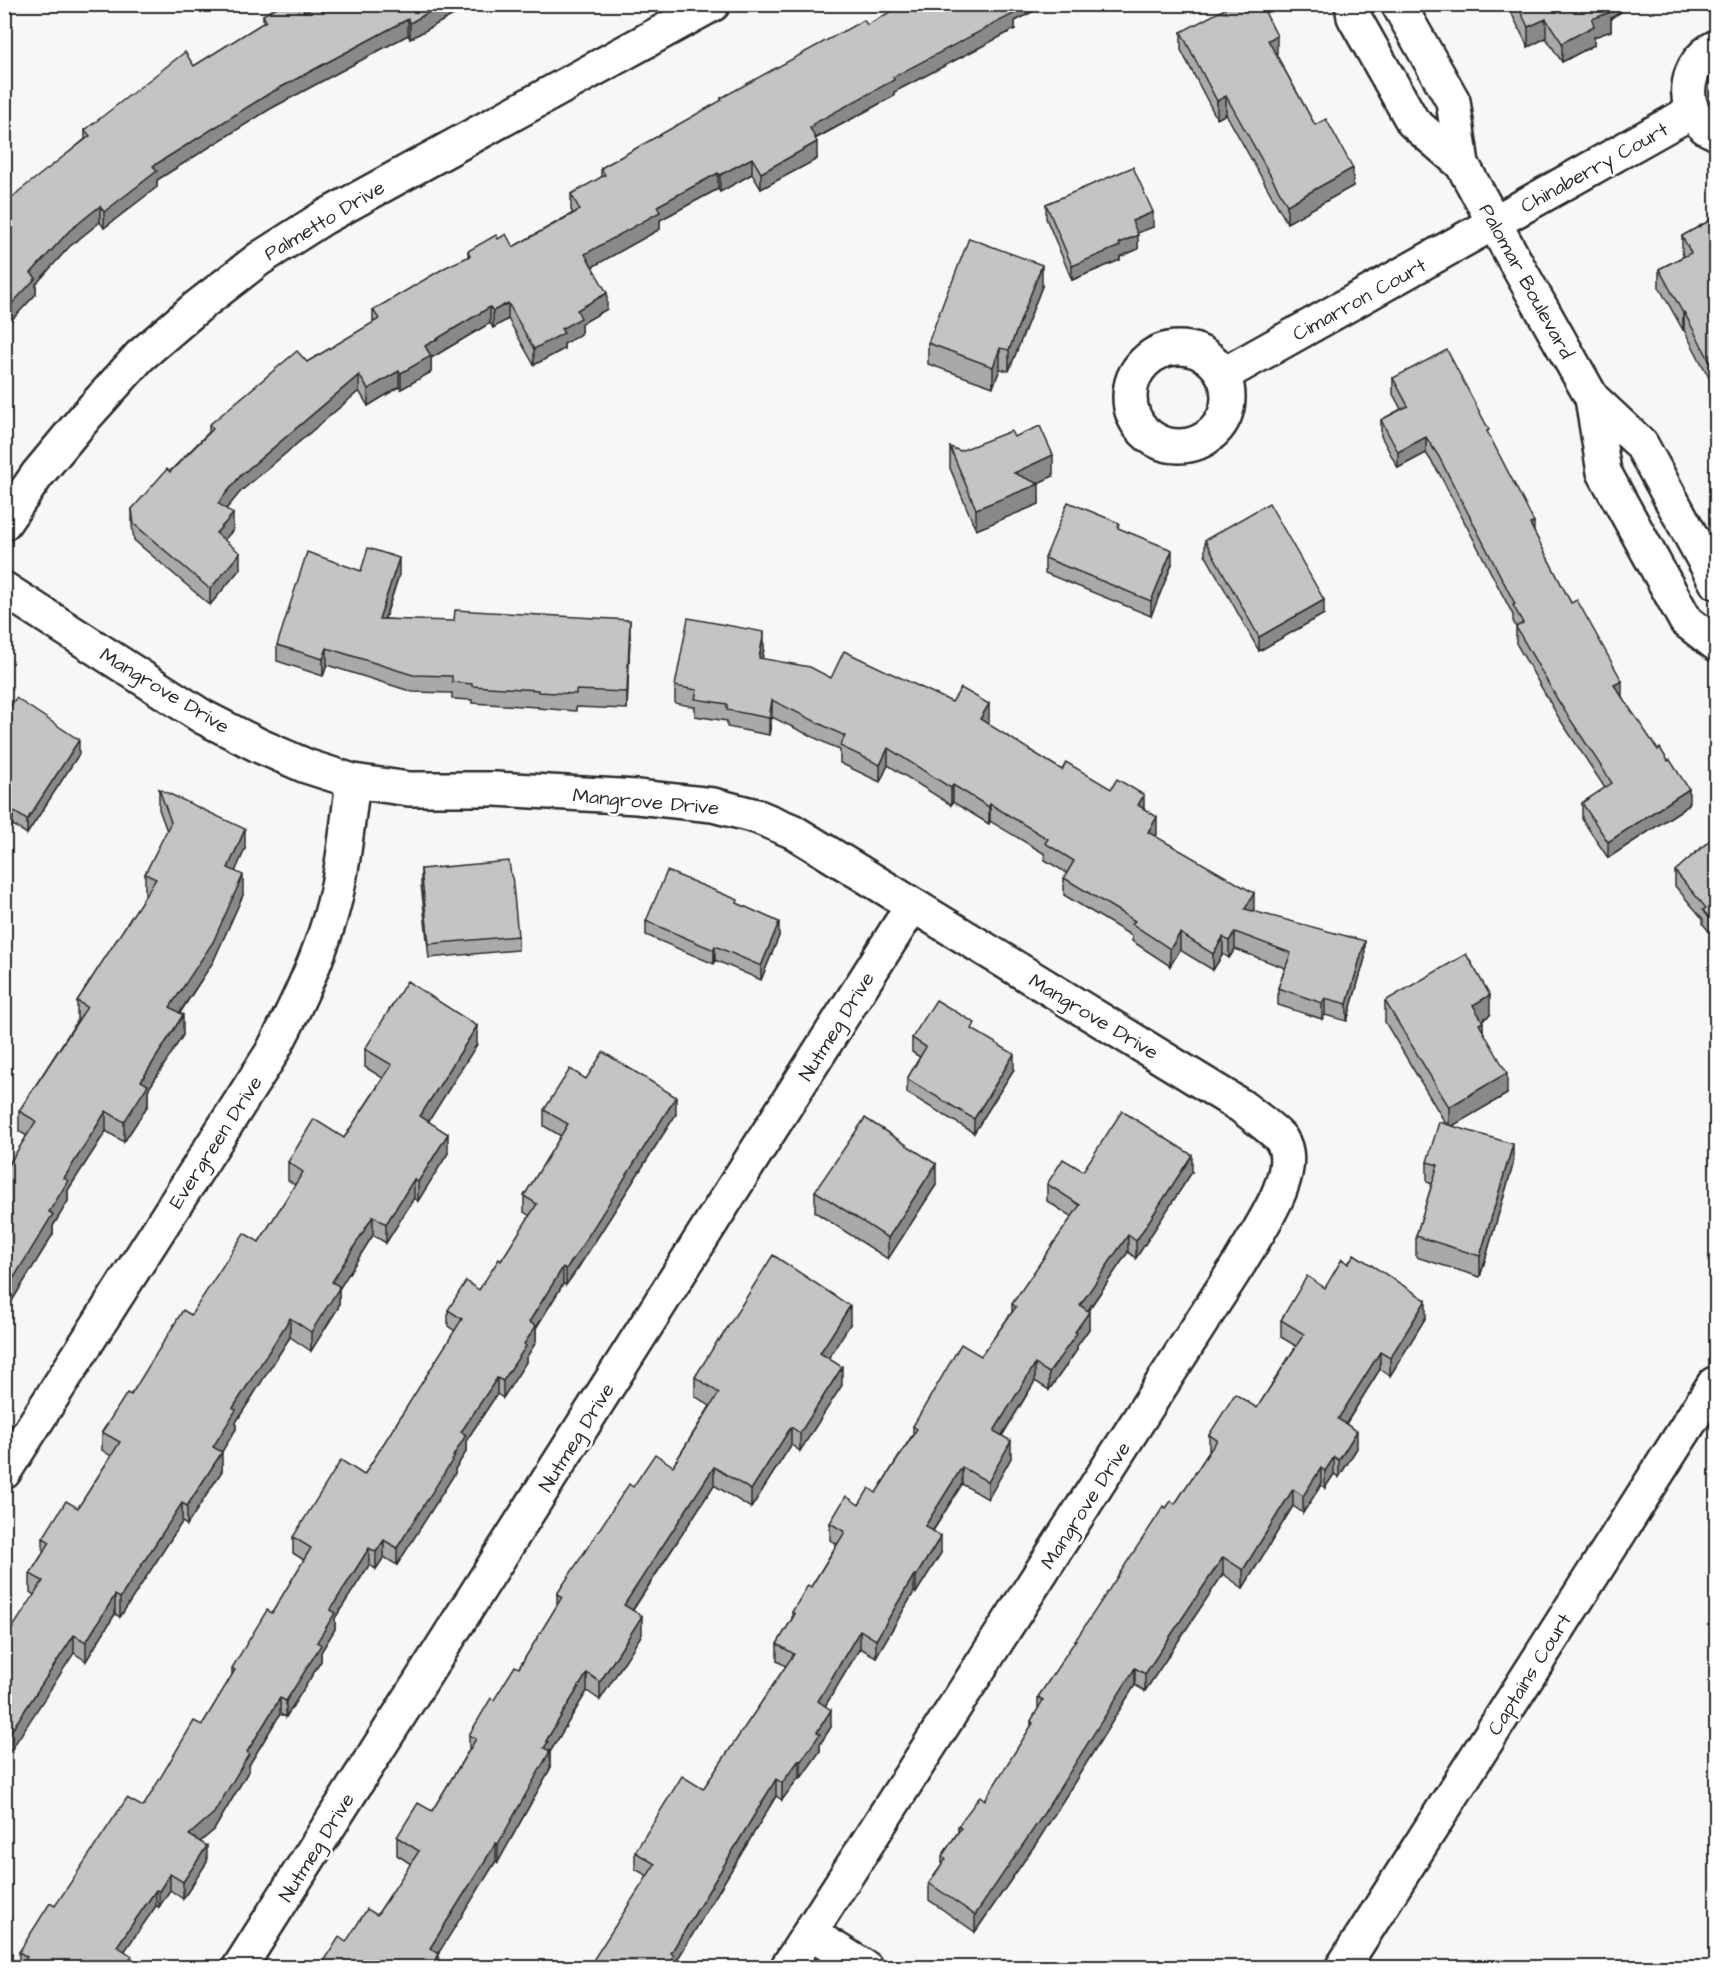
<svg xmlns="http://www.w3.org/2000/svg" width="1721" height="1972" viewBox="0 0 1721 1972" font-family="'Architects Daughter',sans-serif">
<rect width="100%" height="100%" fill="#f7f7f7"/>
<filter id="ink" filterUnits="userSpaceOnUse"><feTurbulence type="fractalNoise" baseFrequency=".0167" numOctaves="2"/><feDisplacementMap in="SourceGraphic" scale="12" xChannelSelector="R" yChannelSelector="G"/><feConvolveMatrix kernelMatrix="1 2 1 2 8 2 1 2 1" color-interpolation-filters="sRGB"/></filter>
<g filter="url(#ink)">
<g fill="none" stroke-linecap="round" stroke-linejoin="round">
<defs>
<g id="street">
<path d="M1352,4l2,13 59,105 49,42"/>
<path d="M1398,4l55,97 9,63 59,108 71,126 49,46 75,138"/>
<path d="M1716,47c-29,14 -38,56 -12,79 3,3 9,5 12,7"/>
<circle cx="1179" cy="397" r="49"/>
<path d="M1223,375l470,-264"/>
<path d="M1592,398l12,74 82,149 30,23"/>
<path d="M4,523l33,-48 49,-59 54,-60 57,-49 62,-48 64,-41 390,-214"/>
<path d="M4,589l199,128 57,29 46,20 47,15 56,8h86l142,8 76,8 43,11 36,15 449,275c10,8 33,24 40,33 22,32 -25,95 -41,123l-453,706"/>
<path d="M4,1472l267,-418c23,-43 45,-88 59,-136 13,-44 17,-91 23,-137"/>
<path d="M810,1933l56,35"/>
<path d="M239,1968l673,-1062"/>
<path d="M1342,1968l372,-584 2,2"/>
</g>
</defs>
<!-- street casing -->
<use href="#street" stroke="#2b2b2b" stroke-width="38"/>
<!-- street -->
<use href="#street" stroke="#fff" stroke-width="33"/>
</g>
<!-- wall -->
<g fill="#a9a9a9" stroke="#2b2b2b" stroke-width="1.5">
<path d="M473,4l-63,35 -2,-4 -138,74 -113,71v7l-53,41 -4,-6 -31,25 -33,37v10l-32,34v-122l81,-67v-9l109,-64 69,-43v-8z"/>
<path d="M1043,4v2l-28,15v8l-121,63v4l-79,43 2,20 -56,30 -9,-15 -32,18 -2,-3 -58,31v9l-68,38 15,42 -26,15v10l-17,10v5l-30,16 -26,-46 -15,9 -3,-5 -59,35v14l-30,17 -2,-2 -31,19 -9,-15 -118,100 -15,18 7,21 -9,10 16,29 -30,36 -76,-65 -2,-15v-16l77,-77v-7l98,-63 66,-39v-13l95,-53v-6l30,-12 15,8 60,-34 -2,-3v-16l30,-16v-10l120,-67v-3l146,-73z"/>
<path d="M1507,4h114v8l-10,6v13l-17,6v8l-32,17 -16,-24 -18,9z"/>
<path d="M1181,32l96,22h-1l39,71 38,61 -66,37 -61,-109 -9,5 -36,-69z"/>
<path d="M1046,204l107,23 -16,6 1,16 -18,8v3l-48,20 -26,-62z"/>
<path d="M1716,217v174l-32,-61h-1l-24,-43v-18l25,-13 -2,-3v-17z"/>
<path d="M1042,286l-33,85 -9,-2 -7,18 -65,-23v-21z"/>
<path d="M1393,378l96,58 45,96 37,71 51,94 67,108 -81,53 -26,-39v-16l23,-15 -46,-70 -43,-75v-16l-3,-6v-6l-74,-142 -13,-20 -28,15 -17,-32v-16l20,-11 -8,-15z"/>
<path d="M1014,437l39,39 -15,7 1,21 -63,26 -26,-62v-21l10,4z"/>
<path d="M1119,529l53,35 -21,52 -106,-43v-15z"/>
<path d="M1205,540l119,74 -65,37 -54,-97z"/>
<path d="M361,571l38,4 -14,44 245,17 -3,73 -51,-2v4l-38,-3v-1l-66,-4v-3l-20,-1v-6l-39,-1 -86,-27 -4,11 -46,-15v-16z"/>
<path d="M764,649l-2,10 227,62 -2,3 75,46 49,19 33,19 13,26 -1,3 98,73 -1,1 112,47 -18,63 -22,-6 -3,4 -44,-14v-17l7,-20 -50,-19 -6,9 -6,-4 -10,16 -33,-20 -10,16 -38,-25v-5l-68,-41v-17l3,-5 -22,-13v-6l-55,-33 -1,3 -36,-22 -2,3 -63,-40 -8,17 -40,-19v-13l-68,-33 -3,18 -42,-8v-6l-32,-5v-9l-20,-4v-17z"/>
<path d="M4,715l75,39 -52,80 -14,-9 -9,14z"/>
<path d="M159,789l86,60 -10,22 8,24 -30,67 -33,51 3,22 -35,55v15l-24,37 -18,-11 -38,59v11l-15,25v8l-43,70v12l-6,9v-153l23,-36 -8,-5v-20l58,-90v-20l69,-106 -1,-1v-20l22,-43 -8,-22z"/>
<path d="M1716,835v105l-13,-16v-5l-28,-33v-15z"/>
<path d="M421,869l97,67v14l-89,8 -8,-74z"/>
<path d="M646,921l133,15 -18,44 -46,-20 -1,4 -68,-29z"/>
<path d="M1385,1001l105,14 -8,5 1,11 24,63 -55,32 61,39 -33,112 -64,-20v-21l16,-52 -5,-2v-20l19,-38 -61,-102z"/>
<path d="M975,1031l39,38 -40,64 -67,-40v-14l13,-22 -8,-5v-14z"/>
<path d="M477,1044l-49,78 20,31 -30,48 -4,-3 -28,45 -13,-8 -34,54v15l-1,4 -27,43 -21,-14 -54,85v7l-15,23 1,19 -35,54 -5,-3 -62,95 -5,-3 -29,47 -12,-8 -40,-58 -4,-3v-18l13,-21v-15l35,-30 33,-52 -9,-6v-18l89,-117 68,-73 36,-57 -7,-5v-18l56,-24 39,-60 -18,-11v-18z"/>
<path d="M586,1079l90,35 -98,154 -12,17 -3,-1 -27,44v14l-10,16v4l-23,36 -6,-4 -31,47v11l-11,17v4l-58,92 -13,-8 -8,12 -7,-4 -34,53v11l-14,23v9l-35,56 -6,-3 -31,51v5l-35,60 -14,12 7,20 -24,37 -13,-9 -11,17 -3,-1 -32,45 15,17h-120v-16l36,-46 88,-99 59,-82 30,-49v-8l40,-55 32,-53 -11,-7v-16l71,-62 91,-144 -7,-5v-16l31,-20 22,-29 29,-45 -6,-4v-16l37,-60 -17,-10v-16z"/>
<path d="M1083,1171l109,1 -56,86 -8,-6 -40,59 1,18 -12,17v4l-28,40 -14,-9 -33,55 9,22 -23,41 -26,-15 -29,47 8,22 -25,40 -2,-1 -38,65 -16,-9 -35,58 6,21 -11,17v7l-19,27 -2,-1 -17,23 -6,-4 -102,169v3l-26,-92 -13,-7v-17l68,-63 83,-123 -9,-5v-17l15,-25v-7l19,-25 26,-43 -7,-4v-17l46,-30 37,-59v-8l68,-70 31,-44v-8l60,-87 -25,-16v-17z"/>
<path d="M936,1185l-48,74 -73,-47v-21z"/>
<path d="M1325,1288l101,29 -36,59 -10,-7 -34,55 11,24 -18,29 -5,-3 -9,14 -4,-3 -18,28 -10,-7 -50,82 -20,-14 -78,117 -10,-6 -96,154 -64,93 -46,-32v-17l13,-18v-9l16,-24v-6l27,-26 46,-73v-6l7,-12v-12l128,-189 9,-4 34,-52v-17l48,-27 39,-62 -15,-9v-17z"/>
<path d="M850,1324l-22,34 14,27 -42,66 -9,-6 -40,63 -37,-23 -81,125 9,24 -42,66 -13,-9 -37,61v17l-52,93 -2,-1 -58,92 1,15 -93,-26 31,-27 34,-51 -14,-9v-18l35,-26 37,-61v-15l50,-67 38,-62v-12l76,-107 40,-21 37,-60 -15,-10v-19l24,-36z"/>
</g>
<!-- shaded-wall -->
<g fill="#898989" stroke="#2b2b2b" stroke-width="1.5">
<path d="M443,4h30l-63,35v-16z"/>
<path d="M1016,4h27v2l-28,15v8l-121,63v4l-80,43 -4,-11 3,-4z"/>
<path d="M1606,4h15v8l-10,6v13l-17,6v8l-32,17v-19l30,-24z"/>
<path d="M408,19v16l-138,74 -113,71v7l-53,41v-16l49,-46 117,-73z"/>
<path d="M1546,19v19l-18,9v-20z"/>
<path d="M1277,36v18l-9,4v-18z"/>
<path d="M1226,96v18l-9,5v-18z"/>
<path d="M817,142v17l-56,30v-16z"/>
<path d="M752,158v16l-32,18v-17z"/>
<path d="M1353,168v18l-66,37v-18z"/>
<path d="M718,173v16l-58,31v9l-75,42v-17l72,-48z"/>
<path d="M100,206v16l-31,25 -33,37v10l-32,34v-16l27,-39 38,-42z"/>
<path d="M1153,212v15l-21,8v-14z"/>
<path d="M1138,235v14l-18,8v3l-48,20v-14l47,-23z"/>
<path d="M1042,265v21l-33,85v-21z"/>
<path d="M607,293v16l-26,15v10l-17,10v5l-30,16v-16l27,-20 16,-19z"/>
<path d="M508,303v16l-15,9v-17z"/>
<path d="M490,307v16l-59,35v14l-30,17v-16l24,-27z"/>
<path d="M1684,312v18h-1v-17z"/>
<path d="M1000,348v21l-7,18v-20z"/>
<path d="M399,371v16l-31,19v-17z"/>
<path d="M359,375v16l-118,100 -23,28v-16l23,-28z"/>
<path d="M1426,437v16l-28,15v-16z"/>
<path d="M1053,455v21l-39,18v-21z"/>
<path d="M1039,484v20l-63,26v-21z"/>
<path d="M233,514v16l-17,19v-16z"/>
<path d="M1534,522v16l-4,-14z"/>
<path d="M1172,550v14l-21,52v-15z"/>
<path d="M240,553v16l-30,36v-16z"/>
<path d="M399,558v17l-20,60v-16z"/>
<path d="M1324,600v14l-65,37v-14z"/>
<path d="M630,620v16l-3,73v-17z"/>
<path d="M764,632v17l-5,26v-17z"/>
<path d="M327,648v17l-4,11v-17z"/>
<path d="M1622,681v16l-8,-12z"/>
<path d="M772,700v17l-3,18v-17z"/>
<path d="M989,704v17l-9,15v-17z"/>
<path d="M79,740v14l-52,80v-14z"/>
<path d="M888,748v17l-8,17v-17z"/>
<path d="M953,785v17l-2,3v-17z"/>
<path d="M1689,789v16l-81,53v-16z"/>
<path d="M1144,795v17l-6,-7z"/>
<path d="M990,804v17l-1,3v-17z"/>
<path d="M13,811v14l-9,14v-14z"/>
<path d="M1157,817v17l-9,15v-17z"/>
<path d="M245,829v20l-17,39v-20z"/>
<path d="M243,875v20l-30,67 -43,65v-20z"/>
<path d="M1254,893v17l-9,16v-17z"/>
<path d="M779,922v14l-18,44v-14z"/>
<path d="M1235,932v17l-6,9v-17z"/>
<path d="M1180,933v17l-10,16v-17z"/>
<path d="M1223,937v17l-10,16v-16z"/>
<path d="M1365,941v17l-18,63v-17z"/>
<path d="M715,946v14l-1,4v-14z"/>
<path d="M1490,995v20l-17,11v-21z"/>
<path d="M1325,998v17l-3,4v-16z"/>
<path d="M183,1015v20l-35,55v15l-24,37v-20l17,-41z"/>
<path d="M1483,1022v21l-4,-19z"/>
<path d="M477,1026v18l-57,91v-19z"/>
<path d="M1014,1054v15l-40,64v-14z"/>
<path d="M1507,1073v21l-58,34v-21z"/>
<path d="M676,1097v17l-98,154 -12,17v-16z"/>
<path d="M106,1111v20l-38,59v11l-15,25v8l-43,70v12l-6,9 1,-33 44,-80 15,-34z"/>
<path d="M448,1134v19l-30,48v-19z"/>
<path d="M1513,1144v21l-33,112v-21z"/>
<path d="M1192,1155v17l-56,86v-17z"/>
<path d="M936,1164v21l-48,74v-21z"/>
<path d="M414,1179v19l-28,45v-19z"/>
<path d="M373,1216v19l-34,54v15l-1,4 -27,43v-19l21,-50z"/>
<path d="M1128,1235v17l-48,70v-17z"/>
<path d="M563,1267v17l-27,44v14l-10,16v4l-23,36v-17l21,-37 5,-22z"/>
<path d="M1426,1300v17l-36,59v-18z"/>
<path d="M850,1306v18l-30,48v-19z"/>
<path d="M1089,1312v17l-12,17v4l-28,40v-17l26,-41z"/>
<path d="M290,1318v19l-54,85v7l-23,37v-19l20,-39z"/>
<path d="M1380,1352v17l-42,67v-17z"/>
<path d="M1035,1364v17l-41,67v-17z"/>
<path d="M842,1367v18l-42,66v-18z"/>
<path d="M497,1378v16l-31,47v11l-11,17v4l-58,92v-17l56,-92 8,-24z"/>
<path d="M791,1427v18l-40,63v-18z"/>
<path d="M1357,1431v17l-18,29v-17z"/>
<path d="M1011,1441v17l-23,41v-17z"/>
<path d="M222,1452v19l-35,54v-19z"/>
<path d="M1334,1457v17l-9,14v-17z"/>
<path d="M714,1467v18l-90,138v-18z"/>
<path d="M962,1467v17l-37,59v-17z"/>
<path d="M1321,1468v17l-18,28v-17z"/>
<path d="M1293,1489v17l-50,82v-18z"/>
<path d="M182,1503v19l-62,95v-19z"/>
<path d="M941,1536v17l-25,40v-17z"/>
<path d="M384,1540v17l-8,12v-17z"/>
<path d="M369,1548v17l-34,53v11l-14,23v9l-35,56v-16l31,-59 13,-32z"/>
<path d="M1223,1557v17l-78,117v-17z"/>
<path d="M914,1575v17l-38,65v-17z"/>
<path d="M115,1595v19l-29,47v-19z"/>
<path d="M642,1616v18l-42,66v-18z"/>
<path d="M860,1630v18l-42,70v-17z"/>
<path d="M74,1635v18l-70,108v-19z"/>
<path d="M1135,1668v17l-96,154 -64,93v-17z"/>
<path d="M587,1673v18l-37,61v17l-52,93v-18l46,-96 2,-7z"/>
<path d="M280,1698v16l-31,51v5l-35,60 -25,21v-16l58,-83z"/>
<path d="M831,1710v17l-11,17v7l-19,27v-17l16,-29z"/>
<path d="M799,1760v17l-17,23v-17z"/>
<path d="M776,1779v17l-102,169v3h-7l4,-15z"/>
<path d="M496,1843v18l-66,106v-19z"/>
<path d="M207,1846v16l-24,37v-17z"/>
<path d="M170,1874v16l-11,17v-16z"/>
<path d="M156,1890v16l-39,56v-16z"/>
<path d="M439,1954v14h-8z"/>
</g>
<!-- building -->
<g fill="#c4c4c4" stroke="#2b2b2b" stroke-width="1.5">
<path d="M282,4h19l4,8 14,-8h124l-33,19 -2,-4 -138,74 -117,73 4,5 -53,41 -4,-6 -31,25 -38,42 5,5 -32,34v-106l15,-15 71,-55 -5,-6 100,-78 9,14 72,-45 -3,-6z"/>
<path d="M904,4h112l-4,2 3,7 -122,64 1,3 -81,44 1,2 -4,2 7,14 -56,31 -9,-15 -32,17 -2,-2 -61,33 3,6 -75,42 22,39 -30,17 4,8 -20,11 3,4 -30,16 -26,-46 -15,8 -3,-4 -65,39 6,10 -30,17 -2,-2 -31,18 -9,-14 -118,100 -23,28 15,11 -17,19 24,20 -30,36 -76,-65 -2,-15 35,-40 3,3 43,-43 -4,-4 88,-74 10,11 72,-43 -6,-9 73,-43 24,-11 -2,-5 28,-16 2,4 8,-5 7,13 67,-37 -9,-16 34,-19 -4,-7 121,-68 -1,-2 143,-78 3,5z"/>
<path d="M1234,4h27l16,32 -9,4 47,85 11,-6 27,49 -66,37 -61,-109 -9,5 -36,-69z"/>
<path d="M1517,4h90l4,8 -19,7 2,7 -32,17 -16,-24 -18,8z"/>
<path d="M1133,167l20,45 -21,9 6,14 -19,8 1,3 -48,20 -26,-62z"/>
<path d="M1716,217v156l-32,-61 -1,1 -24,-44 32,-16 -9,-17z"/>
<path d="M969,238l73,27 -33,85 -9,-2 -7,19 -65,-24 22,-58h1z"/>
<path d="M1447,350l42,80 -2,1 47,91 -4,2 41,79 6,-3 45,81 -8,4 44,65 2,-2 8,13 2,-1 19,29 -81,53 -26,-39 30,-20 -53,-81 -43,-75 7,-4 -10,-18 2,-1 -76,-147 -13,-20 -28,15 -17,-32 27,-14 -15,-28z"/>
<path d="M1040,426l13,29 -39,18 25,11 -63,25 -26,-62 10,4 51,-20 3,6z"/>
<path d="M1068,502l51,21 -1,5 54,22 -21,51 -106,-43z"/>
<path d="M1269,503l55,97 -65,37 -54,-97z"/>
<path d="M368,548l31,10 -20,61 75,2 1,-11 175,10 -3,72 -51,-2v4l-38,-2v-2l-66,-4v-2l-20,-2v-6l-39,-1 -86,-27 -4,11 -46,-14 30,-93 54,19z"/>
<path d="M688,618l76,14 -5,26 51,9 21,11 13,-27 108,51 9,-14 28,16 -9,15 82,51 4,-8 45,27 6,-10 27,16 -6,10 19,12 -9,15 106,61 -9,16 120,32 -18,63 -22,-6 -3,5 -44,-15 13,-35 -56,-21 -6,9 -6,-4 -10,17 -33,-21 -10,16 -38,-25 3,-3 -71,-43 10,-17 -29,-18 3,-4 -58,-35 -1,3 -36,-22 -2,3 -63,-40 -8,17 -40,-19 5,-10 -73,-36 -3,18 -42,-8v-6l-32,-5 2,-9 -22,-4z"/>
<path d="M16,698l63,42 -52,80 -14,-9 -9,14v-110z"/>
<path d="M159,789l86,40 -17,39 15,7 -30,67 -43,65 13,8 -42,66 7,4 -24,37 -18,-11 -42,67 4,3 -19,31 4,2 -48,78 5,4 -6,9v-133l32,-51 -17,-10 68,-104 -10,-6 79,-122 -11,-5 26,-52z"/>
<path d="M1716,835v91l-13,-16 3,-2 -31,-37z"/>
<path d="M509,861l2,15 1,-1 6,61 -89,8 -8,-75z"/>
<path d="M667,871l71,29 -1,3 42,19 -18,44 -46,-20 -1,4 -68,-29z"/>
<path d="M1466,954l24,41 -17,10 10,17 -4,2 28,49 -58,34 -64,-106z"/>
<path d="M407,981l70,45 -57,90 28,18 -30,48 -4,-3 -28,45 -13,-8 -41,66 7,4 -1,4 -27,42 -21,-14 -57,90 3,2 -23,37 9,5 -35,54 -5,-3 -62,95 -5,-3 -29,47 -12,-7 -70,107v-101l39,-60 -13,-7 20,-32 -7,-4 23,-37 12,7 42,-66 -18,-10 25,-39 4,2 52,-85 8,5 53,-82 15,9 44,-70 -15,-10 26,-43 30,19 48,-73 -27,-16z"/>
<path d="M936,1000l39,23 -3,6 42,25 -40,65 -67,-40 19,-32 -14,-9z"/>
<path d="M603,1052l73,45 -98,155 -12,17 -3,-2 -34,55 7,4 -12,18 2,2 -23,35 -6,-3 -36,54 5,3 -13,21h2l-58,92 -13,-8 -8,12 -7,-4 -39,62 5,3 -18,29 4,3 -21,34 -14,22 -6,-3 -33,54 2,2 -35,59 -25,22 18,11 -24,36 -13,-8 -11,17 -3,-1 -39,56 15,10 -2,3 9,5 -2,4h-117l7,-11 -8,-5 31,-49 5,3 72,-108 16,9 51,-86 8,4 33,-55 -3,-2 35,-58 5,3 39,-65 -18,-11 48,-77 23,15 98,-156 -14,-9 18,-29 13,9 20,-31 2,2 36,-57 -13,-8 44,-72 -24,-14 26,-41 16,10z"/>
<path d="M1122,1111l70,44 -56,86 -8,-6 -48,70 9,7 -14,20 2,1 -28,40 -14,-9 -41,67 17,10 -23,41 -26,-15 -37,59 16,10 -25,40 -2,-1 -38,65 -16,-10 -42,71 13,9 -14,22 3,2 -19,27 -2,-1 -17,23 -6,-4 -105,174 3,3 -7,12h-79l67,-104 -20,-12 47,-76 21,13 91,-135 -17,-10 18,-30 -3,-2 16,-27 3,2 34,-55 -15,-9 16,-27 13,9 10,-17 7,5 41,-64 -4,-3 48,-82 20,12 35,-49 -4,-3 68,-99 -33,-21 16,-25 20,12z"/>
<path d="M865,1118l71,46 -48,74 -73,-47z"/>
<path d="M1439,1122l74,22 -33,112 -64,-20 22,-71 -11,-3z"/>
<path d="M1354,1254l72,46 -36,58 -10,-6 -42,67 19,12 -18,29 -5,-3 -9,14 -4,-3 -18,28 -10,-7 -50,81 -20,-13 -78,117 -10,-6 -96,153 -64,94 -46,-32 17,-24 -4,-3 19,-28 -3,-2 22,-30 5,4 48,-77 -2,-2 12,-21 -5,-3 126,-191 2,2 5,-7 4,3 42,-64 -8,-5 26,-41 22,14 47,-74 -23,-14 26,-44 18,12 17,-29 6,5z"/>
<path d="M773,1255l77,51 -30,47 22,14 -42,66 -9,-6 -40,63 -37,-23 -90,138 18,11 -42,66 -13,-9 -41,68 2,1 -4,6 6,3 -52,93 -2,-1 -66,105 9,6 -8,14h-111l19,-31 7,5 21,-33 10,6 42,-64 -22,-14 21,-34 14,8 44,-72 -7,-4 22,-37 3,2 21,-34 4,2 43,-71 -5,-3 72,-110 4,3 22,-33 18,12 46,-73 -24,-16 23,-37 1,1z"/>
</g>
</g>
<g text-anchor="middle" stroke-width="5" stroke-linejoin="round" paint-order="stroke">
<!-- street labels -->
<g font-size="20" fill="#2b2b2b" stroke="#fff">
<text transform="translate(1594 167) rotate(-29)" y="7">Chinaberry Court</text>
<text transform="translate(324 220) rotate(-31)" y="7">Palmetto Drive</text>
<text transform="translate(1527 281) rotate(61)" y="7">Palomar Boulevard</text>
<text transform="translate(1359 299) rotate(-29)" y="7">Cimarron Court</text>
<text transform="translate(165 690) rotate(31)" y="7">Mangrove Drive</text>
<text transform="translate(646 801) rotate(5)" y="7">Mangrove Drive</text>
<text transform="translate(1094 1016) rotate(31)" y="7">Mangrove Drive</text>
<text transform="translate(836 1026) rotate(-58)" y="7">Nutmeg Drive</text>
<text transform="translate(215 1142) rotate(-57)" y="7">Evergreen Drive</text>
<text transform="translate(576 1437) rotate(-58)" y="7">Nutmeg Drive</text>
<text transform="translate(1085 1505) rotate(-57)" y="7">Mangrove Drive</text>
<text transform="translate(1529 1674) rotate(-58)" y="7">Captains Court</text>
<text transform="translate(316 1847) rotate(-58)" y="7">Nutmeg Drive</text>
</g>
</g>
<!-- margin -->
<rect width="1721" height="1972" fill="none" stroke="#fff" stroke-width="24"/>
<rect x="12" y="12" width="1697" height="1948" fill="none" stroke="#2b2b2b" stroke-width="2" filter="url(#ink)"/>
</svg>
